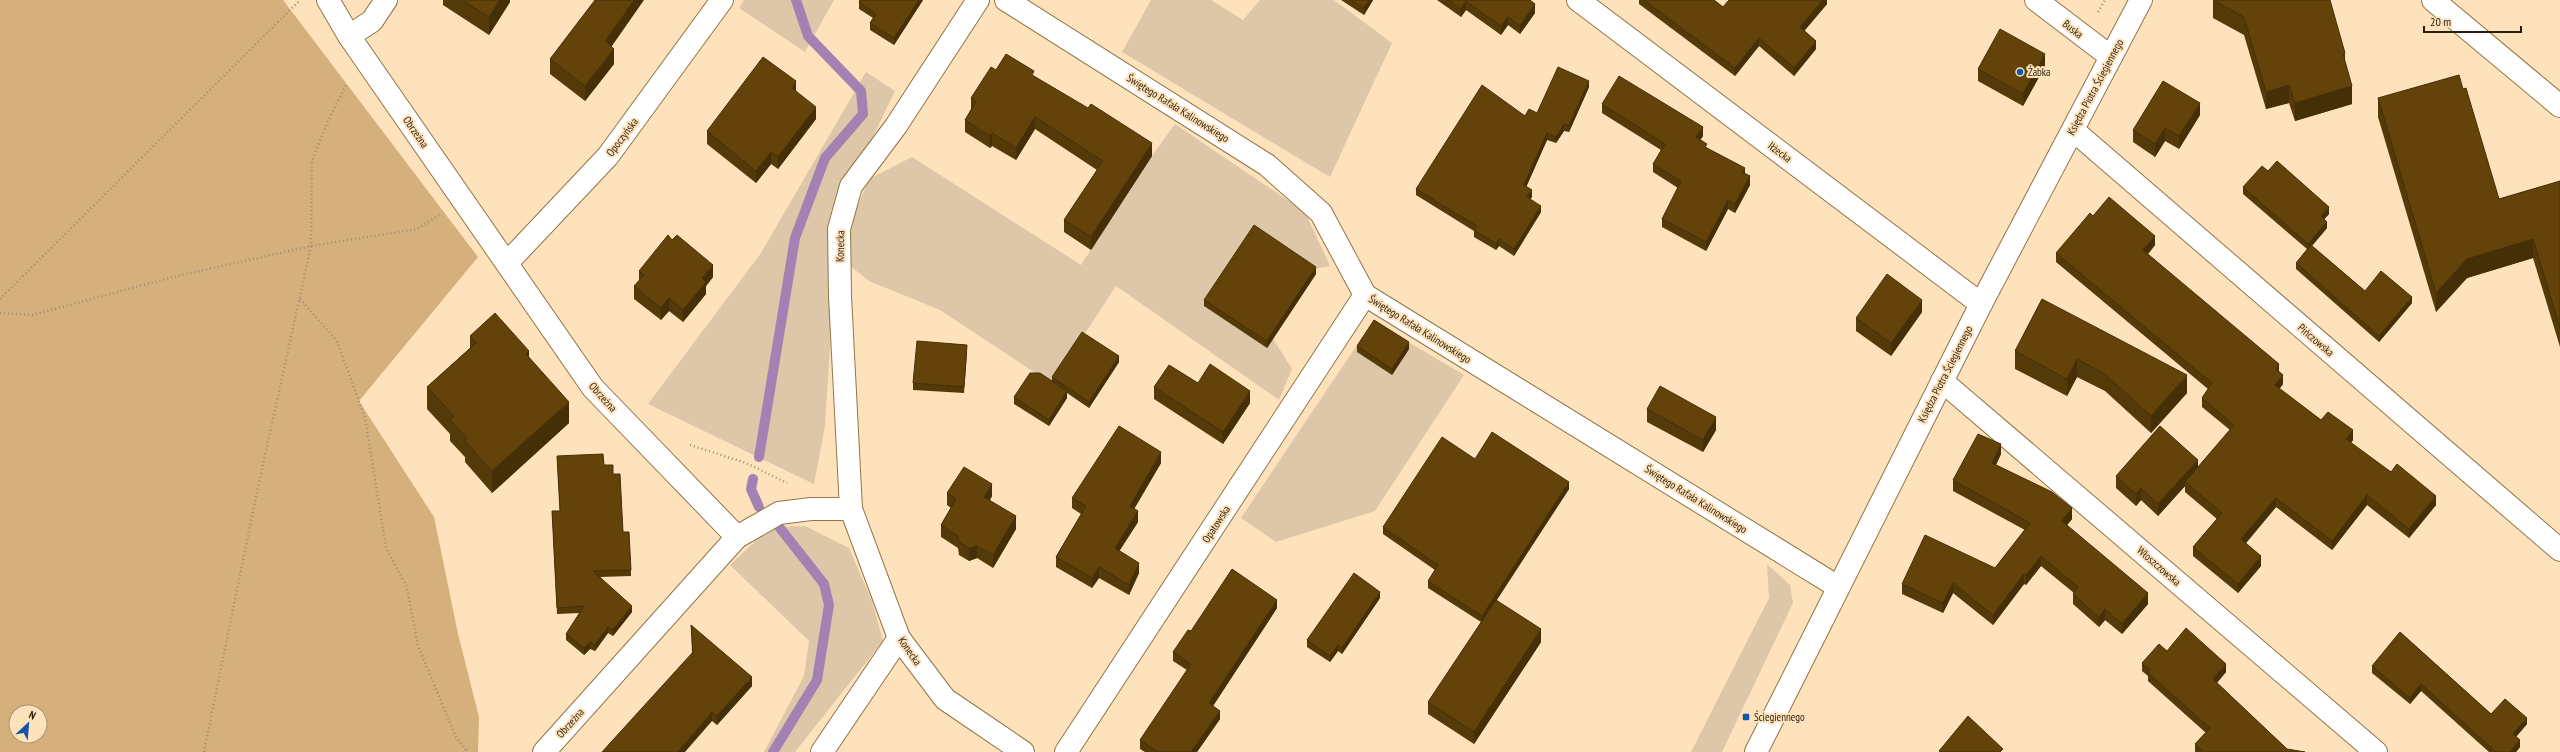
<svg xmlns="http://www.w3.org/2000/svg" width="2560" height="752" viewBox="0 0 2560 752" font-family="'PT Sans Narrow',sans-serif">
<rect width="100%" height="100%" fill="#fee2bc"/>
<!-- green -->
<g fill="#dec7a8">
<path d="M744,0h90l-29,52 -66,-44z"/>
<path d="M1151,0h60l32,20 17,-20h74l58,43 -62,134 -208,-125z"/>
<path d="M866,72l29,19 -56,116 -14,219 -11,58 -166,-80 113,-151z"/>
<path d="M1175,124l130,88 25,54 -40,7 -28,48 30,48 -13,31 -163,-114 -64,98 -112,-74 -71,-29 -20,-16 3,-46 17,-40 43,-22 169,108 71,-109z"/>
<path d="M1373,321l91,54 -89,136 -99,31 -35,-24z"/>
<path d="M805,526l44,22 23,53 11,40 -88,111h-31l40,-76 5,-35 -79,-76 40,-38z"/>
<path d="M1767,564l23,21 3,18 -71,149h-31l78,-154z"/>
</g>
<!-- forest -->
<path fill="#d5b07c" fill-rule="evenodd" d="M0,0h283l195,257 -119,144 75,116 24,117 21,83 -1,35h-478zM16,712h24v24h-24z"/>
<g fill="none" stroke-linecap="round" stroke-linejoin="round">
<!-- stream -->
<g stroke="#a381b2" stroke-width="10">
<path d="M759,457l36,-219 30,-80 38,-44 -2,-23 -53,-55 -12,-36"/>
<path d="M753,479l-2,10 8,18"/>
<path d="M773,752l44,-72 12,-75 -5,-21 -44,-56"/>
</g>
<defs>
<g id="minor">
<path d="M328,0l21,36 244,352 144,149 -193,215"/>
<path d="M978,0l-82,126 -45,60 -12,43 1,67 11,213 48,129 46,61 78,53"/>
<path d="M1006,0l261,165 54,48 44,82 473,292"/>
<path d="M1578,0l403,304"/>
<path d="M2036,0l75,57"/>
<path d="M2433,0l127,106"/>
<path d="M349,36l23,-15 14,-21"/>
<path d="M2073,130l487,420"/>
<path d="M507,263l101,-107 114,-156"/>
<path d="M1942,381l434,371"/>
<path d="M737,537l42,-24 32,-4h40"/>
<path d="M822,752l77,-114"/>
<path d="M1066,752l299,-457"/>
<path d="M1756,752l225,-448 160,-304"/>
</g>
</defs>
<!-- minor casing -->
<use href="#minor" stroke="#947447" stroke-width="24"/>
<!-- path -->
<g stroke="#a18b6e" stroke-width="2.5" stroke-dasharray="1 3" stroke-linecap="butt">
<path d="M2098,12l7,-12"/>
<path d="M0,299l300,-299"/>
<path d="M300,299l37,42 28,77 21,130 21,39 11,59 38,91 12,15"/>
<path d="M0,313l32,2 141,-38 138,-31 106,-17 22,-14"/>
<path d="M690,445l56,18 41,20"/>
<path d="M204,752l54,-265 53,-241 1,-85 15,-38 20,-40"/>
</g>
<!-- minor -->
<use href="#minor" stroke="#fff" stroke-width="22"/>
</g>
<!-- wall -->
<g fill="#553a09">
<path d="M443,0h67v2l-21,33 -46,-30z"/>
<path d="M860,0h63l-29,45 -24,-15v-7l3,-5 -14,-9v-7z"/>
<path d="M1341,0h32l-9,15z"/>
<path d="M1437,0h93l5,13 -15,21 -12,-9 -7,10 -35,-25 -5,7z"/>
<path d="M1639,0h75l9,7 104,-7v4l-23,27 12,18 -22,27 -35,-30 -24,30 -96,-72z"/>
<path d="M2213,0l132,63 7,41 -57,17 -6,-18 -23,6 -22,-74 -31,-17z"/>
<path d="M612,47l2,17 -29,37 -35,-27v-15z"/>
<path d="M2045,66l-22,40 -45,-25v-12z"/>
<path d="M996,70l38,6 118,80 -61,94 -27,-18v-12l33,-50 -62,-41 -19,31 -24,-14 -2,2 -25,-16v-12l6,-11v-11z"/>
<path d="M1589,87l-20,45 -5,-1 -8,12 -9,-3 -21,47 6,10 -2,2 11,13 -27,44 -15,-10 -3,4 -22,-13v-6l-58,-36v-6l109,-73 12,-3z"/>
<path d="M2463,89l36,110 61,-18v166l-27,-89 -66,20 -31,34 -58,-195v-19z"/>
<path d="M1602,104l101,32 -3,4 7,8 38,26 5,11 -15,28 -7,-4 -22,42 -44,-24v-8l16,-31 -25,-16v-8l8,-14 -59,-37z"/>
<path d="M2200,115l-21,34 -14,-8 -10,16 -22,-15v-12z"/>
<path d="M816,119l-38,50 -7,-5 -15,19 -49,-39v-13z"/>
<path d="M2268,171l61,43 -5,5 3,9 -15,18 53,45 47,12 -33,39 -83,-73v-6l11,-14 -64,-55v-7z"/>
<path d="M2093,216l62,29 -7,9 131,117 4,13 -4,5 42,31 32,20 -2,3 85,62 -27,33 -42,-33 -35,45 -56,-43 -30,36 15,23 -23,27 -45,-37v-9l24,-28 -32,-27v-6l-27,30 -17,-16 -5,6 -20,-18v-12l82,-8 32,-38 -28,-23v-9l6,-9 -152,-127v-9z"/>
<path d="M639,271l74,6 -7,9v8l-23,28 -14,-11 -8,9 -27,-21v-13l5,-5z"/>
<path d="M1316,274l-49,74 -63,-42v-6z"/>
<path d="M2042,299l145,94 -36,40 -46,-42 -28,-14 -10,19 -52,-27v-18z"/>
<path d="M1922,312l-31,44 -35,-25v-13z"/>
<path d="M470,336l59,21 40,66 -77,70 -27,-31v-5l-15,-16v-7l-23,-25v-22l43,-39z"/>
<path d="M1357,346l52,3 -17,26 -35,-23z"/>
<path d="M967,351l-3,42 -51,-3v-7z"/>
<path d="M1119,362l-30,46 -22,-15v5l-18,28 -35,-22v-7l38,-16v-4z"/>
<path d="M1154,387l96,16 -27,41 -69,-45z"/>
<path d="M1647,409l69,21 -13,22 -56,-30z"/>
<path d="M2001,454l-5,11 76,54 -5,6 81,79 -26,30 -17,-14 -6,7 -26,-23v-10l1,-1 -33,-27 -15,19 -2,-1 -31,41 -40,-32 -10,20 -41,-19v-10l93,-16 30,-38 -72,-39v-11z"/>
<path d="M557,456l47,9 9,9 10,58 8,38v6l-31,1 32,35 -19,24 -5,-3 -13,18 -5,-2 -6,6 -18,-15v-6l14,-21 -23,1 -5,-103h8z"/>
<path d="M1475,459l94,30 -73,111 45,42 -67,102 -46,-30v-12l53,-80 -53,-34v-7l7,-11 -52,-36v-7z"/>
<path d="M1161,463l-27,46 4,13 -19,29 20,22 -10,22 -30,-17 -7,10 -36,-21v-10l25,-43 -9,-6v-10z"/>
<path d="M947,493l45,3 -2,4 26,29 -23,39 -16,-10 -8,3 -10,-6 -1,-7 -17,-11v-12l10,-17 -4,-3z"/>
<path d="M1380,598l-38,56 -4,-3 -8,11 -23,-15v-7z"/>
<path d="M1277,608l-64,98 7,13 -23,33h-52l-5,-3v-9l47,-70 -14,-9v-9l18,-21z"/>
<path d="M691,625l61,61 -35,39 -5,-4 -20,-69z"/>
<path d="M2400,632l91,82 36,10 -11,13 4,10 -4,5h-27l-68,-61 -11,13 -38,-31v-7z"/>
<path d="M2167,651l59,21 -9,11 70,66 18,3h-110v-8l11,-11 -58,-52v-5l-6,-5v-8z"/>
</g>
<!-- shaded-wall -->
<g fill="#452f07">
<path d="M500,0h10v2l-21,33v-18z"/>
<path d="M634,0h10l-39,56v-15z"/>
<path d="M919,0h4l-29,45v-7z"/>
<path d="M1369,0h4l-9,15v-7z"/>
<path d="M1823,0h4v4l-27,32v-9z"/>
<path d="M1466,1v9l-5,7v-8z"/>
<path d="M1535,4v9l-15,21v-8z"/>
<path d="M1508,17v8l-7,10v-9z"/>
<path d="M1759,38v8l-24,30v-8z"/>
<path d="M1816,41v8l-22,27v-8z"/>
<path d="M614,49v15l-29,37v-15z"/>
<path d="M2345,53v17l-2,-16z"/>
<path d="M2045,54v12l-22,40v-12z"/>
<path d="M796,81v13l-4,-6z"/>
<path d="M1589,81v6l-20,45v-6z"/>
<path d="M2289,85v18l-23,6v-17z"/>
<path d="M2352,86v18l-57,17v-18z"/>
<path d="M2200,103v12l-21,34v-13z"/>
<path d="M816,107v12l-38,50v-12z"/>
<path d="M1035,117v12l-19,31v-12z"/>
<path d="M1564,124v7l-8,12v-6z"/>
<path d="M1703,127v9l-7,10v-9z"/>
<path d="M2165,128v13l-10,16v-13z"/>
<path d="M992,133v13l-2,2v-12z"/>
<path d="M1547,133v7l-23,52v-7z"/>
<path d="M1152,143v13l-61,94v-13z"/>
<path d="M771,152v12l-15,19v-12z"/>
<path d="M1745,168v8l-3,-4z"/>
<path d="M1750,176v9l-15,28v-9z"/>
<path d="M1532,190v7l-5,6v-6z"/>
<path d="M1728,200v9l-22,42v-9z"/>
<path d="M1541,206v6l-27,44v-7z"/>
<path d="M2329,207v7l-8,9v-7z"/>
<path d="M2327,222v6l-19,22v-6z"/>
<path d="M2155,236v9l-12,15v-10z"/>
<path d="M1499,239v7l-3,4v-6z"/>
<path d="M2533,239v19l-66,20 -31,34v-19l31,-34z"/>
<path d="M713,265v12l-7,9v8l-23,28v-12l19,-32z"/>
<path d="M1316,267v7l-49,74v-7z"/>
<path d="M2412,297v6l-33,39v-6z"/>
<path d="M669,298v13l-8,9v-12z"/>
<path d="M1922,300v12l-31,44v-13z"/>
<path d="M1409,342v7l-17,26v-6z"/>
<path d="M529,351v22l-3,-19z"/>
<path d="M1119,356v6l-30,46v-6z"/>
<path d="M2077,359v18l-10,19v-17z"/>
<path d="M2279,364v10l-3,-5z"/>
<path d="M2187,375v18l-36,40v-17z"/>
<path d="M2283,375v9l-8,11v-10z"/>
<path d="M1067,391v7l-18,28v-6z"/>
<path d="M1250,391v12l-27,41v-12z"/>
<path d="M569,402v21l-77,70v-22z"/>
<path d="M1716,417v13l-13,22v-12z"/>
<path d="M2353,430v10l-7,8v-9z"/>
<path d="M2001,444v10l-9,19v-10z"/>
<path d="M1161,452v11l-31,53v-10z"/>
<path d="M2198,460v12l-13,10v4l-27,30v-12z"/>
<path d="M1569,482v7l-87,134v-7z"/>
<path d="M992,484v12l-8,13v-12z"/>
<path d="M2141,488v12l-5,6v-12z"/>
<path d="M2367,495v10l-35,45v-9z"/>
<path d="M2436,496v9l-27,33v-9z"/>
<path d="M2276,498v9l-35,42v-10z"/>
<path d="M2072,508v11l-10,12v-10z"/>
<path d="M1138,511v11l-23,36v-10z"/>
<path d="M1016,516v13l-23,39v-13z"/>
<path d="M977,546v12l-8,3v-13z"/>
<path d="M2041,556v10l-15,19v-10z"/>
<path d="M2261,556v10l-23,27v-9z"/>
<path d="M1139,563v10l-10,22v-10z"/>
<path d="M1099,567v11l-7,10v-10z"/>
<path d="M2024,574v10l-31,41v-10z"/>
<path d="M1953,583v10l-10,20v-10z"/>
<path d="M1380,592v6l-38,56v-6z"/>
<path d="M2148,593v11l-26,30v-10z"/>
<path d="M1277,600v8l-68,104v-9z"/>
<path d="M632,606v6l-19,24v-6z"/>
<path d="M2105,609v11l-6,7v-10z"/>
<path d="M608,627v6l-13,18v-6z"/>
<path d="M1541,629v13l-67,102v-12z"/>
<path d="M590,642v7l-6,6v-7z"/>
<path d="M1338,645v6l-8,11v-6z"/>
<path d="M2226,664v8l-13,15v-8z"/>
<path d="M752,677v9l-35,39v-9z"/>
<path d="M2421,684v7l-11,13v-6z"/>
<path d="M1220,711v8l-23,33h-6z"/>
<path d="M712,712v9l-27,31h-8z"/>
<path d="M2527,718v6l-14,16v-6z"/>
<path d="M2520,740v7l-4,5h-6z"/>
</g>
<!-- building -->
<g fill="#63430a" stroke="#452f07">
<path d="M462,0h38l-11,17z"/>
<path d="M595,0h39l-29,41 9,8 -29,37 -35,-27z"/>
<path d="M860,0h59l-25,38 -24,-15 6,-9 -17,-12z"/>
<path d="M1351,0h18l-5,8z"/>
<path d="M1449,0h81l5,4 -15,22 -12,-9 -7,9 -35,-25 -5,8z"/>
<path d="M1644,0h70l9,7 6,-7h94l-23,27 16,14 -22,27 -35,-30 -24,30z"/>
<path d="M2213,0h117l15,53 -2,1 9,32 -57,17 -6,-18 -23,7 -22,-75z"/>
<path d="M2000,29l45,25 -22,40 -45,-25z"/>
<path d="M1006,54l28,17 -2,4 56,33 3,-4 61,39 -61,94 -27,-17 39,-59 -68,-44 -19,31 -24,-15 -2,3 -25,-16 11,-18 -5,-4 20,-31 5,3z"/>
<path d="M763,57l33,24 -4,7 24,19 -38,50 -7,-5 -15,19 -49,-40z"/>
<path d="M1558,67l31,14 -20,45 -5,-2 -8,13 -9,-4 -23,52 8,5 -5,7 14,9 -27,43 -15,-10 -3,5 -22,-14 3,-4 -61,-37 66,-104 43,31 4,-7 8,4z"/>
<path d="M2459,75l4,14 3,-1 33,111 61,-18v147l-27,-89 -66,20 -31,34 -58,-195z"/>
<path d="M1619,76l84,51 -7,10 11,7 -2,3 40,21 -3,4 8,4 -15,28 -7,-4 -22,42 -44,-23 19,-38 -28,-17 12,-20 -63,-40z"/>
<path d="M2163,81l37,22 -21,33 -14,-8 -10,16 -22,-14z"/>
<path d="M2277,161l52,46 -8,9 6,6 -19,22 -65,-57 19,-21 6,5z"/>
<path d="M2109,197l46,39 -12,14 136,114 -3,5 7,6 -8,10 46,35 7,-8 25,18 -7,9 45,33 6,-8 39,32 -27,33 -42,-34 -35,46 -56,-43 -35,41 20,17 -23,28 -45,-37 29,-34 -37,-31 49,-57 -32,-27 10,-15 -156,-130 34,-40 3,3z"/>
<path d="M1254,225l62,42 -49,74 -63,-41z"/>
<path d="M668,235l4,5 5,-5 36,30 -11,13 4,4 -23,28 -14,-12 -8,10 -27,-22 10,-11 -5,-4z"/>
<path d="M2311,245l54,46 16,-20 31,26 -33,39 -83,-73z"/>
<path d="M1887,274l35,26 -31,43 -35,-25z"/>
<path d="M2042,299l145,76 -36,41 -46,-42 -28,-15 -10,20 -52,-28z"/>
<path d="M495,313l34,38 -3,3 43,48 -77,69 -27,-30 2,-3 -17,-19 4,-3 -27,-29 49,-44 -6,-7z"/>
<path d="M1374,320l35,22 -17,27 -35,-23z"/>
<path d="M1082,332l37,24 -30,46 -37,-25z"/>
<path d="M917,341l50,4 -3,42 -51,-4z"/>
<path d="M1210,364l40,27 -27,41 -69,-45 15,-22 29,18z"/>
<path d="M1030,373h10l27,18 -18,29 -35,-23z"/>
<path d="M1660,386l56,31 -13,23 -56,-31z"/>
<path d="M1119,426l42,26 -31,54 8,5 -23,37 24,15 -10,22 -30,-18 -7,11 -36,-21 30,-51 -14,-8z"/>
<path d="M2160,426l38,34 -40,44 -17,-16 -5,6 -20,-18z"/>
<path d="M1492,432l77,50 -87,134 -54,-35 10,-16 -55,-38 59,-90 33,22z"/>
<path d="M1978,434l23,10 -9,19 60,29 20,16 -10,13 86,72 -26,31 -17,-15 -6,8 -26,-23 5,-7 -37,-31 -15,19 -2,-1 -31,41 -40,-32 -10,20 -41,-19 23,-49 70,33 35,-45 -77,-43z"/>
<path d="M603,454l1,11h9v9h7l3,58h6l2,38 -38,1 39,35 -19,24 -5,-3 -13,18 -5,-3 -6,6 -18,-14 18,-28 -27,2 -5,-97h8l-3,-55z"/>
<path d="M964,467l28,17 -8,13 32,19 -23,39 -16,-9 -8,2 -10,-6 -1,-6 -17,-11 15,-26 -9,-6z"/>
<path d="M1232,569l45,31 -68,103 11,8 -29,41h-33l-18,-12 51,-76 -18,-12 15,-22 3,1z"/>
<path d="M1354,573l26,19 -38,56 -4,-3 -8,11 -23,-16z"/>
<path d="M1496,600l45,29 -67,103 -46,-30z"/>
<path d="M691,625l61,52 -35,39 -5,-4 -35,40h-75l91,-100z"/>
<path d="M2186,628l40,36 -13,15 74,70 18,3h-101l-9,-8 15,-16 -62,-55 2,-3 -8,-7 17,-19 8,7z"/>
<path d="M2400,632l91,82 14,-15 22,19 -14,16 7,6 -10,12h-14l-75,-68 -11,14 -38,-32z"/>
<path d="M1968,716l35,33 -3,3h-60l-1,-1z"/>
</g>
<!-- markers -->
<g fill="#1257a7" stroke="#fee2bc" stroke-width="1.5">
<circle cx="2020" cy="72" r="4"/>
<rect x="1742" y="713" width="8" height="8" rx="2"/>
</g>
<g text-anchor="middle" stroke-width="4" stroke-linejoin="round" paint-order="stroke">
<!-- street labels -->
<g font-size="11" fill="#2a1d0a" stroke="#fee2bc">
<text transform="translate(2073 29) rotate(38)" y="4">Buska</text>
<text transform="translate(2095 87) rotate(-62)" y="4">Księdza Piotra Ściegiennego</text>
<text transform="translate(1178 108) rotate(32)" y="4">Świętego Rafała Kalinowskiego</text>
<text transform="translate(416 132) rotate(55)" y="4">Obrzeżna</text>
<text transform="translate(622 137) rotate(-53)" y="4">Opoczyńska</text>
<text transform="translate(1780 152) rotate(37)" y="4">Iłżecka</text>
<text transform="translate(840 246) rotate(-89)" y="4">Konecka</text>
<text transform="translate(1420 329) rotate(32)" y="4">Świętego Rafała Kalinowskiego</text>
<text transform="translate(2316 340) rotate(41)" y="4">Pińczowska</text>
<text transform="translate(1945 374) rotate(-63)" y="4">Księdza Piotra Ściegiennego</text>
<text transform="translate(603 397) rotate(48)" y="4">Obrzeżna</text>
<text transform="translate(1696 499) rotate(32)" y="4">Świętego Rafała Kalinowskiego</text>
<text transform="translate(1216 524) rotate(-57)" y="4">Opatowska</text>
<text transform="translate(2159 566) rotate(41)" y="4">Włoszczowska</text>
<text transform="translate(910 651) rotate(55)" y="4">Konecka</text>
<text transform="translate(570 723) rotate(-48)" y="4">Obrzeżna</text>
</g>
<!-- poi labels -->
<g font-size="11" fill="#2a1d0a" stroke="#fee2bc" text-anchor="start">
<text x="2028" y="76">Żabka</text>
<text x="1754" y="721">Ściegiennego</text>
</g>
</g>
<!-- north arrow -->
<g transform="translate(28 724) rotate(26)"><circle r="19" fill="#fee2bc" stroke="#a99375"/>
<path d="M0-3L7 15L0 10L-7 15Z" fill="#1257a7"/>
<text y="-6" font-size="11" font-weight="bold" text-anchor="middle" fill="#2a1d0a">N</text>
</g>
<!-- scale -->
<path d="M2424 26v6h97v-6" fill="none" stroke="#2a1d0a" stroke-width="2"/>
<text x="2430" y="26" font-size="12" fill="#2a1d0a" stroke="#fee2bc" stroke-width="3" paint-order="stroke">20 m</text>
</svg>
